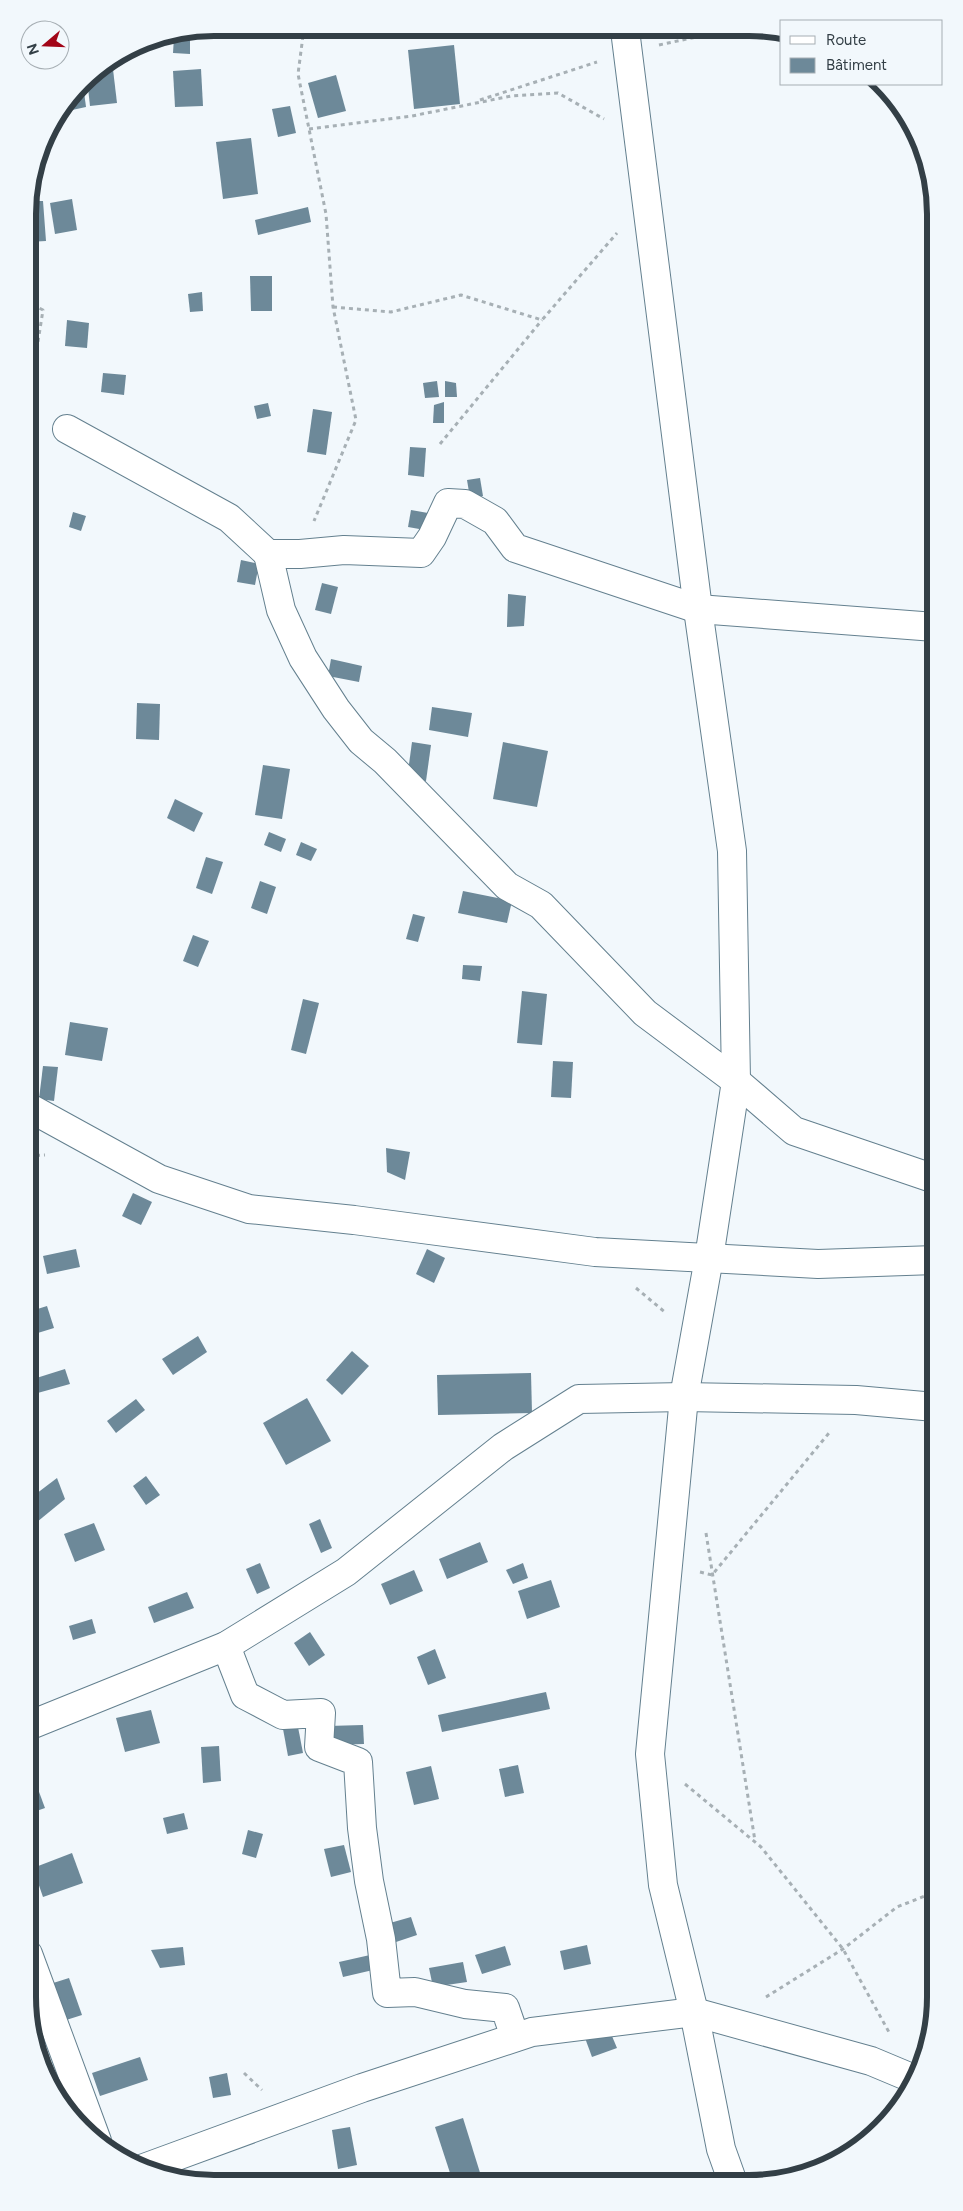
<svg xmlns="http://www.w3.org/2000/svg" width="963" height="2211" viewBox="0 0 963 2211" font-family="Figtree,sans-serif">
<rect width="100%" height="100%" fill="#f2f8fc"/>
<!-- building -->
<g fill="#6d8999">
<path d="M190,32v22l-17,-1 1,-17z"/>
<path d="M454,45l6,59 -46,5 -6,-59z"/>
<path d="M112,61l5,42 -27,3 -3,-27 4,-5z"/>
<path d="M201,69l2,37 -28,1 -2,-36z"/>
<path d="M336,75l10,36 -28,7 -10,-35z"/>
<path d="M83,84l3,23 -14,3 -1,-10z"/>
<path d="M290,106l6,27 -18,4 -6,-28z"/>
<path d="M251,138l7,56 -35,5 -7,-57z"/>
<path d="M34,180l2,21h7l3,40 -18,1v-40z"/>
<path d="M72,199l5,31 -22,4 -5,-31z"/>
<path d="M308,207l3,15 -53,13 -3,-15z"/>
<path d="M250,276h22v35h-21z"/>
<path d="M202,292l1,19 -13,1 -2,-18z"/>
<path d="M67,320l22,3 -2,25 -22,-2z"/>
<path d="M103,373l23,2 -2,20 -23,-3z"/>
<path d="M437,381l2,16 -14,1 -2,-15z"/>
<path d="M445,381l11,2 1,14h-12z"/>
<path d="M444,402v21h-11l1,-18z"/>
<path d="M268,403l3,13 -14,3 -3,-13z"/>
<path d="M313,409l19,3 -6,43 -19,-3z"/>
<path d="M410,447l16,1 -2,29 -16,-2z"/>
<path d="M480,478l3,18 -13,2 -3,-18z"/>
<path d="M411,510l17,3 -3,17 -17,-3z"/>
<path d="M73,512l13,4 -5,15 -12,-4z"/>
<path d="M241,560l18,4 -4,21 -18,-3z"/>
<path d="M322,583l16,4 -7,27 -16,-4z"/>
<path d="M508,594l18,2 -2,30 -17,1z"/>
<path d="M331,659l31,7 -3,16 -31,-6z"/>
<path d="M137,703l23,1 -1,36 -23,-1z"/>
<path d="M432,707l40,6 -4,24 -39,-7z"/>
<path d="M412,742l19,3 -5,36 -19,-2z"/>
<path d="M503,742l45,9 -11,56 -44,-8z"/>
<path d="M263,765l27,4 -8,50 -27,-4z"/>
<path d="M175,799l28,14 -9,19 -27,-14z"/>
<path d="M269,832l17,7 -5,13 -17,-7z"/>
<path d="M301,842l16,7 -6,12 -15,-6z"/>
<path d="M206,857l17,5 -11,32 -16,-6z"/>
<path d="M260,881l16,6 -9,27 -16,-6z"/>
<path d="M463,891l49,10 -5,22 -49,-10z"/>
<path d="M413,914l12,3 -7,25 -12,-3z"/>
<path d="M193,935l16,6 -11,26 -15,-6z"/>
<path d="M463,965l19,1 -2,15 -18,-2z"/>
<path d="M522,991l25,3 -5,51 -25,-2z"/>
<path d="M303,999l16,4 -13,51 -15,-4z"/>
<path d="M70,1022l38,6 -6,33 -37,-6z"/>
<path d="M553,1061l20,1 -2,36 -20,-1z"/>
<path d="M43,1066l15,1 -4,34 -15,-2z"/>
<path d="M386,1148l24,4 -5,28 -18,-8z"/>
<path d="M133,1193l19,9 -11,23 -19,-9z"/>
<path d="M76,1249l4,18 -33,7 -4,-18z"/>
<path d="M427,1249l18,9 -11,25 -18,-9z"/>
<path d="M47,1306l7,22 -26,8v-24z"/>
<path d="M198,1336l9,16 -34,23 -11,-16z"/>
<path d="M352,1351l17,15 -27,29 -16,-15z"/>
<path d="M65,1369l5,15 -36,10 -4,-14z"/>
<path d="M531,1373l1,40 -94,2 -1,-40z"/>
<path d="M307,1398l24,43 -45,24 -23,-42z"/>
<path d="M136,1399l9,11 -29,23 -9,-12z"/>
<path d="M146,1476l14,19 -14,10 -13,-19z"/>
<path d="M57,1478l8,21 -28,23 -9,-12v-10z"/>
<path d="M320,1519l12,29 -11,5 -12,-29z"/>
<path d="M94,1523l11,27 -30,12 -11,-28z"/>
<path d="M480,1542l8,20 -41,17 -8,-20z"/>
<path d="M260,1563l10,25 -13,6 -11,-25z"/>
<path d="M523,1563l5,15 -15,6 -7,-14z"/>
<path d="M414,1570l9,21 -33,14 -9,-21z"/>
<path d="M551,1580l9,27 -33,12 -9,-28z"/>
<path d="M187,1592l7,16 -40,15 -6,-16z"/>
<path d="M92,1619l4,14 -23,7 -4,-14z"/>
<path d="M310,1632l15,23 -16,11 -15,-23z"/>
<path d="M435,1649l11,29 -18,7 -11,-28z"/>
<path d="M546,1692l4,17 -108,23 -4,-17z"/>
<path d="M151,1710l9,33 -35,9 -9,-34z"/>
<path d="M363,1725l1,19 -35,1 -1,-19z"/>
<path d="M298,1727l5,26 -15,3 -5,-27z"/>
<path d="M219,1746l2,35 -18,2 -2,-36z"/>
<path d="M28,1762l17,46 -17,6z"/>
<path d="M518,1765l6,28 -19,4 -6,-28z"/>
<path d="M431,1766l8,33 -25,6 -8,-33z"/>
<path d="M184,1813l4,16 -21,5 -4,-16z"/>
<path d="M248,1830l15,4 -7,24 -14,-4z"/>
<path d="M344,1845l7,27 -20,5 -7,-28z"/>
<path d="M72,1853l11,30 -40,14 -10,-29z"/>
<path d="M411,1917l6,18 -21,7 -6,-19z"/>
<path d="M587,1945l4,19 -27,6 -4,-19z"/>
<path d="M505,1946l6,19 -29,9 -7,-19z"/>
<path d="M183,1947l2,18 -25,3 -9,-18z"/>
<path d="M370,1955l3,15 -30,7 -4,-15z"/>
<path d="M463,1962l4,20 -34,5 -4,-19z"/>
<path d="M69,1978l13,37 -19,6 -13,-37z"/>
<path d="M609,2029l8,19 -25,9 -7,-19z"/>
<path d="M140,2057l8,23 -48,16 -8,-23z"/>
<path d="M227,2073l4,22 -18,3 -4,-21z"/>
<path d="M463,2118l19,61h-30l-17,-52z"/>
<path d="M350,2127l7,38 -19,4 -6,-39z"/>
</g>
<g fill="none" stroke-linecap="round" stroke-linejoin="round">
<defs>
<g id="street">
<path d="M625,30l73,579 34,242 4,230 -27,177 -25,139 -34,357 13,131 31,127 27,137 10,28"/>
<path d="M67,429l162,89 39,36h32l44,-4 77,3 11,-16 16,-34 17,1 30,17 20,27 183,61 237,18"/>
<path d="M268,554l13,56 22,48 33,51 25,32 24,20 122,125 34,19 104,108 91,68 58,50 141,48"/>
<path d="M28,1107l131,72 90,30 105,11 241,32 223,12 117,-4"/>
<path d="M226,1646l19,49 38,20 38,-2 -2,34 39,15 4,66 7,53 12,58 6,54 28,-1 50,12 40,4 10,29"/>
<path d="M28,1726l198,-80 120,-74 157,-125 76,-48 105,-2 172,3 79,7"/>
<path d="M28,1954l69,187"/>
<path d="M144,2168l218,-80 170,-56 162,-20 177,49 43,18"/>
</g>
</defs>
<!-- street casing -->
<use href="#street" stroke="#64808f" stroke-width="30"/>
<!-- path -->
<g stroke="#a7b0b5" stroke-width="3" stroke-dasharray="4 4" stroke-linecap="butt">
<path d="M304,28l-6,46 28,140 7,93 23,113 -42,101"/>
<path d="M659,45l65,-14"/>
<path d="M480,100l117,-38"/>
<path d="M309,129l103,-13 99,-20 47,-3 46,26"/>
<path d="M333,307l58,5 70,-17 81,25 75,-87"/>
<path d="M28,405l15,-95 -15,-8"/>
<path d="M28,415l9,3"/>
<path d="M440,444l102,-124"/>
<path d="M28,1156l17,-1"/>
<path d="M636,1288l30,25"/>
<path d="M706,1533l49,308"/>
<path d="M700,1572l12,3 117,-142"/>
<path d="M685,1784l76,63 82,102 47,85"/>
<path d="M766,1997l77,-48 54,-42 38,-15"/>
<path d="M244,2073l18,17"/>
</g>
<!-- street -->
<use href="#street" stroke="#fff" stroke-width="28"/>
</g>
<!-- crop -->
<path d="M0 0H963V2211H0ZM214 36H749A178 178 0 0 1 927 214V1997A178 178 0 0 1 749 2175H214A178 178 0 0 1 36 1997V214A178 178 0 0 1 214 36Z" fill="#f2f8fc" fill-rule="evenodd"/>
<path fill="none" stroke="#333f46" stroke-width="6" d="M214 36H749A178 178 0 0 1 927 214V1997A178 178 0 0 1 749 2175H214A178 178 0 0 1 36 1997V214A178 178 0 0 1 214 36Z"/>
<!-- legend -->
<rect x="780" y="20" width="162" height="65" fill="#f2f8fc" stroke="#a6aeb3"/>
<rect x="790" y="36" width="25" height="8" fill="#ffffff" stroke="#a6aeb3"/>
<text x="826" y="45" font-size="15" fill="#333f46">Route</text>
<rect x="790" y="58" width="25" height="15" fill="#6d8999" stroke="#a6aeb3"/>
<text x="826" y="70" font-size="15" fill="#333f46">Bâtiment</text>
<!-- north arrow -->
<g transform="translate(45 45) rotate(251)"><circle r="24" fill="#f2f8fc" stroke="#a6aeb3"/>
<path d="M0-4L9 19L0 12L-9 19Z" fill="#a20518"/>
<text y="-8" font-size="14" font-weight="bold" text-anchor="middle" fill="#333f46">N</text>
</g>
</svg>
